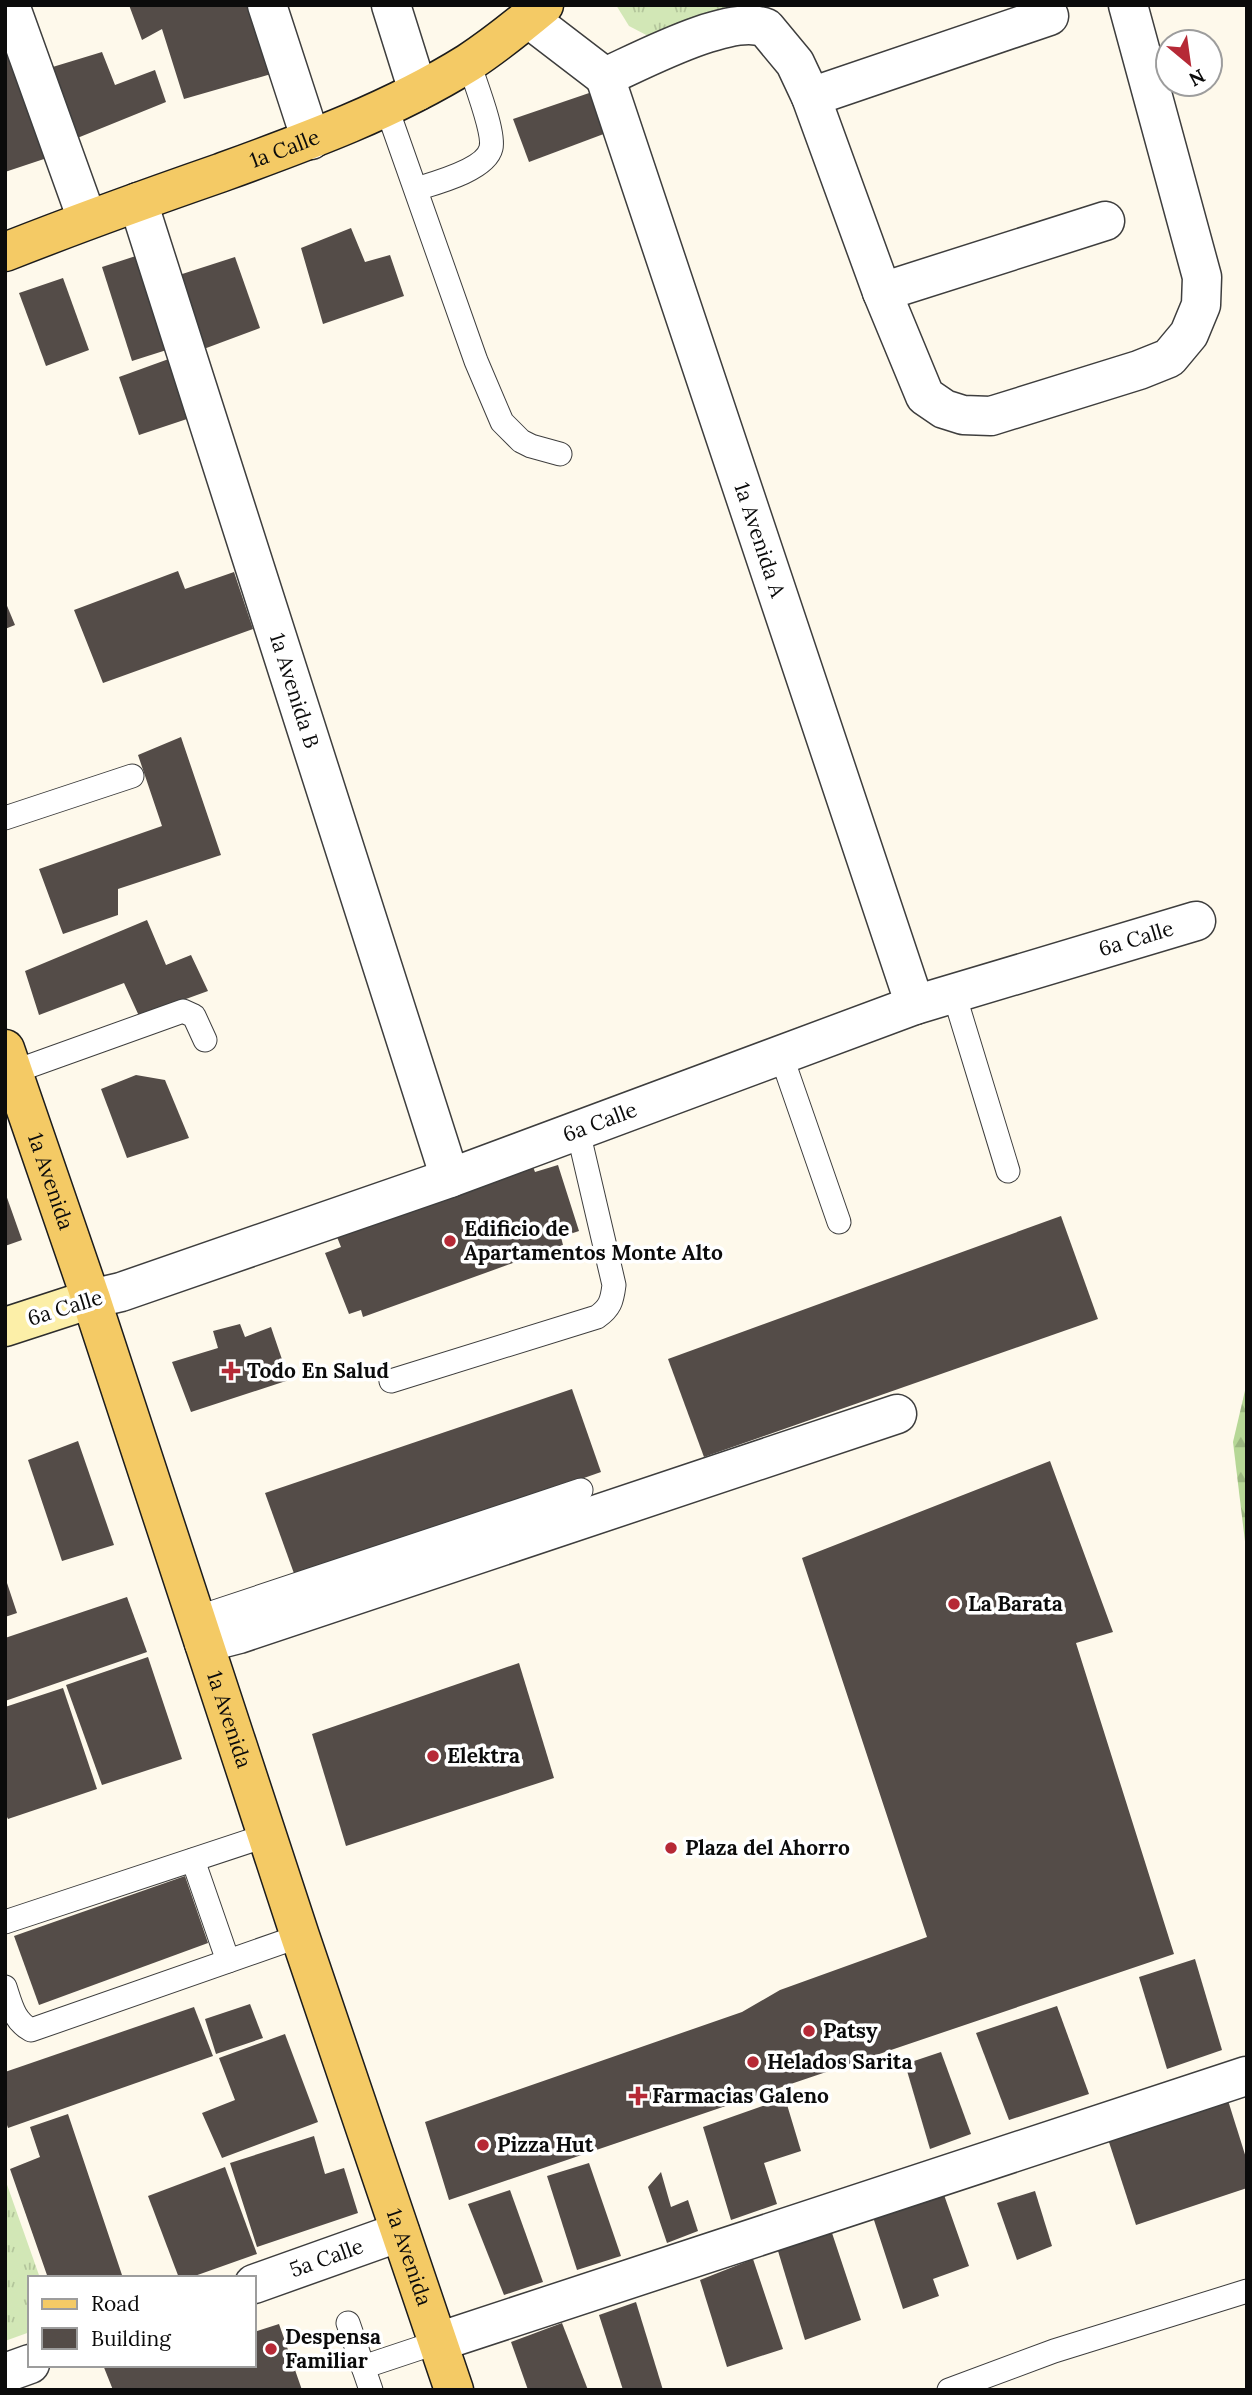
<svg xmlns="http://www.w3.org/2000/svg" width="1252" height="2395" viewBox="0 0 1252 2395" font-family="Lora,serif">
<defs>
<pattern id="grass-tufts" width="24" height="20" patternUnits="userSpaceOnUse" patternTransform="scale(1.75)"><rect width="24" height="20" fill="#d2e7b6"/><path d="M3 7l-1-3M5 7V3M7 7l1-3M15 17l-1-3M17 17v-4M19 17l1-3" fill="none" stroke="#b3c59b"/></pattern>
<pattern id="forest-firs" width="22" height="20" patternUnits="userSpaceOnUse" patternTransform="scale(1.75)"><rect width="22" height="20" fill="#b6d796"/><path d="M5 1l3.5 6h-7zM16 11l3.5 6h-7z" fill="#9bb780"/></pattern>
</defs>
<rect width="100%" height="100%" fill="#fef9eb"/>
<!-- grass -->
<g fill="url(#grass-tufts)">
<path d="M616,5h130l-16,9 -78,24 -23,-12z"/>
<path d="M5,2179l35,99h-10v54l-25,9z"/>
</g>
<!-- forest -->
<path fill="url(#forest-firs)" d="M1247,1382v176l-14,-116z"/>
<!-- building -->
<g fill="#544c48">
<path d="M129,5h130l19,67 -94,27 -22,-70 -20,11z"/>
<path d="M5,41l42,117 -42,14z"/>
<path d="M102,52l13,33 40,-15 11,32 -101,41 -19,-74z"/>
<path d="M595,91l14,41 -80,30 -16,-43z"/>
<path d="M351,228l14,34 25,-7 14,41 -81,28 -22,-76z"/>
<path d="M145,253l31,94 -44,14 -30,-94z"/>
<path d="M235,257l25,71 -59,22 -25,-74z"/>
<path d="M63,278l26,72 -43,16 -27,-73z"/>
<path d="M177,356l19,60 -57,19 -20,-58z"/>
<path d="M178,571l7,18 49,-17 19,57 -150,54 -29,-73z"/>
<path d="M5,601l10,24 -10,4z"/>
<path d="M181,737l40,118 -103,34v26l-55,19 -24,-65 123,-43 -24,-71z"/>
<path d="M147,920l19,45 25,-10 17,36 -69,25 -15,-33 -85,32 -14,-44z"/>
<path d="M136,1075l29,5 24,58 -62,20 -26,-69z"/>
<path d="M532,1164l3,8 23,-7 21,66 -18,6 2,8 -200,72 -2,-7 -12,4 -24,-61 16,-6 -4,-10z"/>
<path d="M5,1192l17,48 -17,6z"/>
<path d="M1061,1216l37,103 -394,138 -36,-98z"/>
<path d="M240,1324l5,13 26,-10 18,53 -98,32 -19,-50 46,-14 -5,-17z"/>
<path d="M572,1389l29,83 -305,107 -31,-86z"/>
<path d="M78,1441l36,104 -52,16 -34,-101z"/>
<path d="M1050,1461l63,171 -37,11 98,311 -725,246 -24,-78 317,-110 38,-22 147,-53 -125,-379z"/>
<path d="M5,1577l12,36 -12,4z"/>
<path d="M127,1597l20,55 -142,49v-63z"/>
<path d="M148,1657l34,102 -80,26 -36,-100z"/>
<path d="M519,1663l35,115 -208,68 -34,-112z"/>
<path d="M63,1688l34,101 -89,30 -3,-6v-106z"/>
<path d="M185,1876l23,67 -169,62 -25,-69z"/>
<path d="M1195,1959l27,91 -55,19 -28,-92z"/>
<path d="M250,2004l13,34 -47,16 -11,-35z"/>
<path d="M1057,2006l32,88 -80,26 -33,-87z"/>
<path d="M194,2007l19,49 -205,72 -3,-9v-47z"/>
<path d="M285,2034l33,88 -96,36 -20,-45 33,-13 -16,-42z"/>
<path d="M941,2052l30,82 -41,15 -25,-85z"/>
<path d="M1226,2094l21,67v27l-111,37 -29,-89z"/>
<path d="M785,2098l16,53 -37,12 13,41 -46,16 -28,-93z"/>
<path d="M68,2114l55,164h-75l-38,-109 30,-12 -10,-30z"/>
<path d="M314,2136l11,38 19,-6 14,45 -101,34 -27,-84z"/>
<path d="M589,2163l32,93 -44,14 -30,-94z"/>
<path d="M225,2167l32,87 -68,24h-10l-31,-82z"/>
<path d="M661,2172l10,35 17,-7 10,31 -31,12 -19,-56z"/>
<path d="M510,2190l33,92 -39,13 -36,-91z"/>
<path d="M1035,2191l17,55 -35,14 -20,-57z"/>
<path d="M943,2192l26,74 -36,13 6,17 -36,13 -30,-92z"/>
<path d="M831,2230l30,90 -56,20 -27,-89z"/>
<path d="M753,2259l30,90 -56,18 -27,-87z"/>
<path d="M636,2302l27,88h-40l-24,-75z"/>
<path d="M562,2323l26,67h-60l-17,-48z"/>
<path d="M279,2324l23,66h-189l-10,-25h151v-33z"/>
</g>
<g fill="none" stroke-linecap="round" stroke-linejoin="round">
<defs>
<g id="lane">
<path d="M386,106l90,255 26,61 19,19 10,5 29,8"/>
<path d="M416,189c19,-6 70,-19 75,-41 4,-16 -17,-68 -22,-85"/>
<path d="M5,818l127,-42"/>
<path d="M954,994l54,177"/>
<path d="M781,1055l58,167"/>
<path d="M13,1072l170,-61 11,5 11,24"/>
<path d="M391,1381l206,-64c13,-9 15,-16 17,-32l-36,-154"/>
<path d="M196,1618l385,-128"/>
<path d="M193,1860l35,101"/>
<path d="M5,1922l263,-87"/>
<path d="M5,1987c6,18 9,34 26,43l269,-94"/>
<path d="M348,2323l23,67"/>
<path d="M363,2367l75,-25"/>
<path d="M949,2390l105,-39 193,-60"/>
</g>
<g id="street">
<path d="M10,5l77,214"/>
<path d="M267,5l44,135"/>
<path d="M391,5l27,86"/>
<path d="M528,18l77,59"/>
<path d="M605,77c36,-16 125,-64 161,-49l29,35 16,34 71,195 43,104 19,13 19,6 28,1 148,-46 30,-12 20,-24 12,-29 1,-28 -74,-272"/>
<path id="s1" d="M605,77l310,928"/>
<path d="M811,97l238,-81"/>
<path id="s2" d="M138,202l312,976"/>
<path d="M882,292l223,-71"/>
<path id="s3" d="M91,1299l30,-7 329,-114 465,-173 281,-84"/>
<path d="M204,1643l35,-9 658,-220"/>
<path id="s4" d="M254,2284l146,-52"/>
<path d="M438,2342l808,-266"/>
<path d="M5,2373l25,-9"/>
</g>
<path id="secondary" d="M5,1327l86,-28"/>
<g id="primary">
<path id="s5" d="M5,252c71,-28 143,-54 215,-79 85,-31 171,-62 248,-110 26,-17 52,-38 76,-58"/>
<path id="s6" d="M5,1049l86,250 209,637 154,454"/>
</g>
</defs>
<!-- lane casing -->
<use href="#lane" stroke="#3e3e3e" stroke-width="25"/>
<!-- street casing -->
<use href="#street" stroke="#3e3e3e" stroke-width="41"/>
<!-- secondary casing -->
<use href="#secondary" stroke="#2d2d2d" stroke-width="41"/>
<!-- primary casing -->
<use href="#primary" stroke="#1c1c1c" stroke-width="41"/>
<!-- lane -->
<use href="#lane" stroke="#fff" stroke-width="23"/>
<!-- street -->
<use href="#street" stroke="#fff" stroke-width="38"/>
<!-- secondary -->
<use href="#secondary" stroke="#fcefa8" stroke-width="38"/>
<!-- primary -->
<use href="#primary" stroke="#f4ca65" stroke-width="38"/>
</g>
<!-- markers -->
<g fill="#b62936" stroke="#fff" stroke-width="2.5">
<circle cx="450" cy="1241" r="7"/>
<path d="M227.5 1360.5h7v7h7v7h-7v7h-7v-7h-7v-7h7z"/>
<circle cx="954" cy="1604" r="7"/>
<circle cx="433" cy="1756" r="7"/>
<circle cx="671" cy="1848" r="7"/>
<circle cx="809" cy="2031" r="7"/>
<circle cx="753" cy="2062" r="7"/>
<path d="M634.5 2085.5h7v7h7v7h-7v7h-7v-7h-7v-7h7z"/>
<circle cx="483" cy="2145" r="7"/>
<circle cx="271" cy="2349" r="7"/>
</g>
<g text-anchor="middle" stroke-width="7" stroke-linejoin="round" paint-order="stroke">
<!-- street labels -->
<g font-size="21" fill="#0b0b0b" stroke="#fff">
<text dy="7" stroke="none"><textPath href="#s5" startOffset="298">1a Calle</textPath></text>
<text dy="7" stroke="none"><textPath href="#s1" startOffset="488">1a Avenida A</textPath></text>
<text dy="7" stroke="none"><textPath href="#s2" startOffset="513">1a Avenida B</textPath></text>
<text dy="7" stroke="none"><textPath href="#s3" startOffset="1106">6a Calle</textPath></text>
<text dy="7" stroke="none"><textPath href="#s3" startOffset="539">6a Calle</textPath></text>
<text dy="7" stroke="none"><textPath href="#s6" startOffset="140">1a Avenida</textPath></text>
<text transform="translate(65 1308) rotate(-17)" y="7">6a Calle</text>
<text dy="7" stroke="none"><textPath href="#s6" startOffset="707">1a Avenida</textPath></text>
<text dy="7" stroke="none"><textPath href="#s6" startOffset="1274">1a Avenida</textPath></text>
<text dy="7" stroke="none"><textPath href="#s4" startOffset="77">5a Calle</textPath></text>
</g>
<!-- poi labels -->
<g font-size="21" font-weight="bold" fill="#0b0b0b" stroke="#fff" text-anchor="start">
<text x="464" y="1236">Edificio de<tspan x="464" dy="24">Apartamentos Monte Alto</tspan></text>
<text x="247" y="1378">Todo En Salud</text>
<text x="968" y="1611">La Barata</text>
<text x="447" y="1763">Elektra</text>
<text x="685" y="1855">Plaza del Ahorro</text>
<text x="823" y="2038">Patsy</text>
<text x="767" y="2069">Helados Sarita</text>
<text x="652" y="2103">Farmacias Galeno</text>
<text x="497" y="2152">Pizza Hut</text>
<text x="285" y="2344">Despensa<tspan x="285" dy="24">Familiar</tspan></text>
</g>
</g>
<!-- border -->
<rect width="1252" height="2395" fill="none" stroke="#0b0b0b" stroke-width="14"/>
<!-- legend -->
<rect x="28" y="2276" width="228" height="91" fill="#ffffff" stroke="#9d9d9d" stroke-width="2"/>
<rect x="42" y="2299" width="35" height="10" fill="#f4ca65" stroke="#9d9d9d" stroke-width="2"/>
<text x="91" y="2311" font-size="21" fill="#0b0b0b">Road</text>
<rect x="42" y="2328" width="35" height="21" fill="#544c48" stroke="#9d9d9d" stroke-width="2"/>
<text x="91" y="2346" font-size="21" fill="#0b0b0b">Building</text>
<!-- north arrow -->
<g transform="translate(1189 63) rotate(151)"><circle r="33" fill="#ffffff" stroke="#9d9d9d" stroke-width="2"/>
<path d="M0-5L12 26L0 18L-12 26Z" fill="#b62936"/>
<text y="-10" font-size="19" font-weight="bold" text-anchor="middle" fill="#0b0b0b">N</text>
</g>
</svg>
